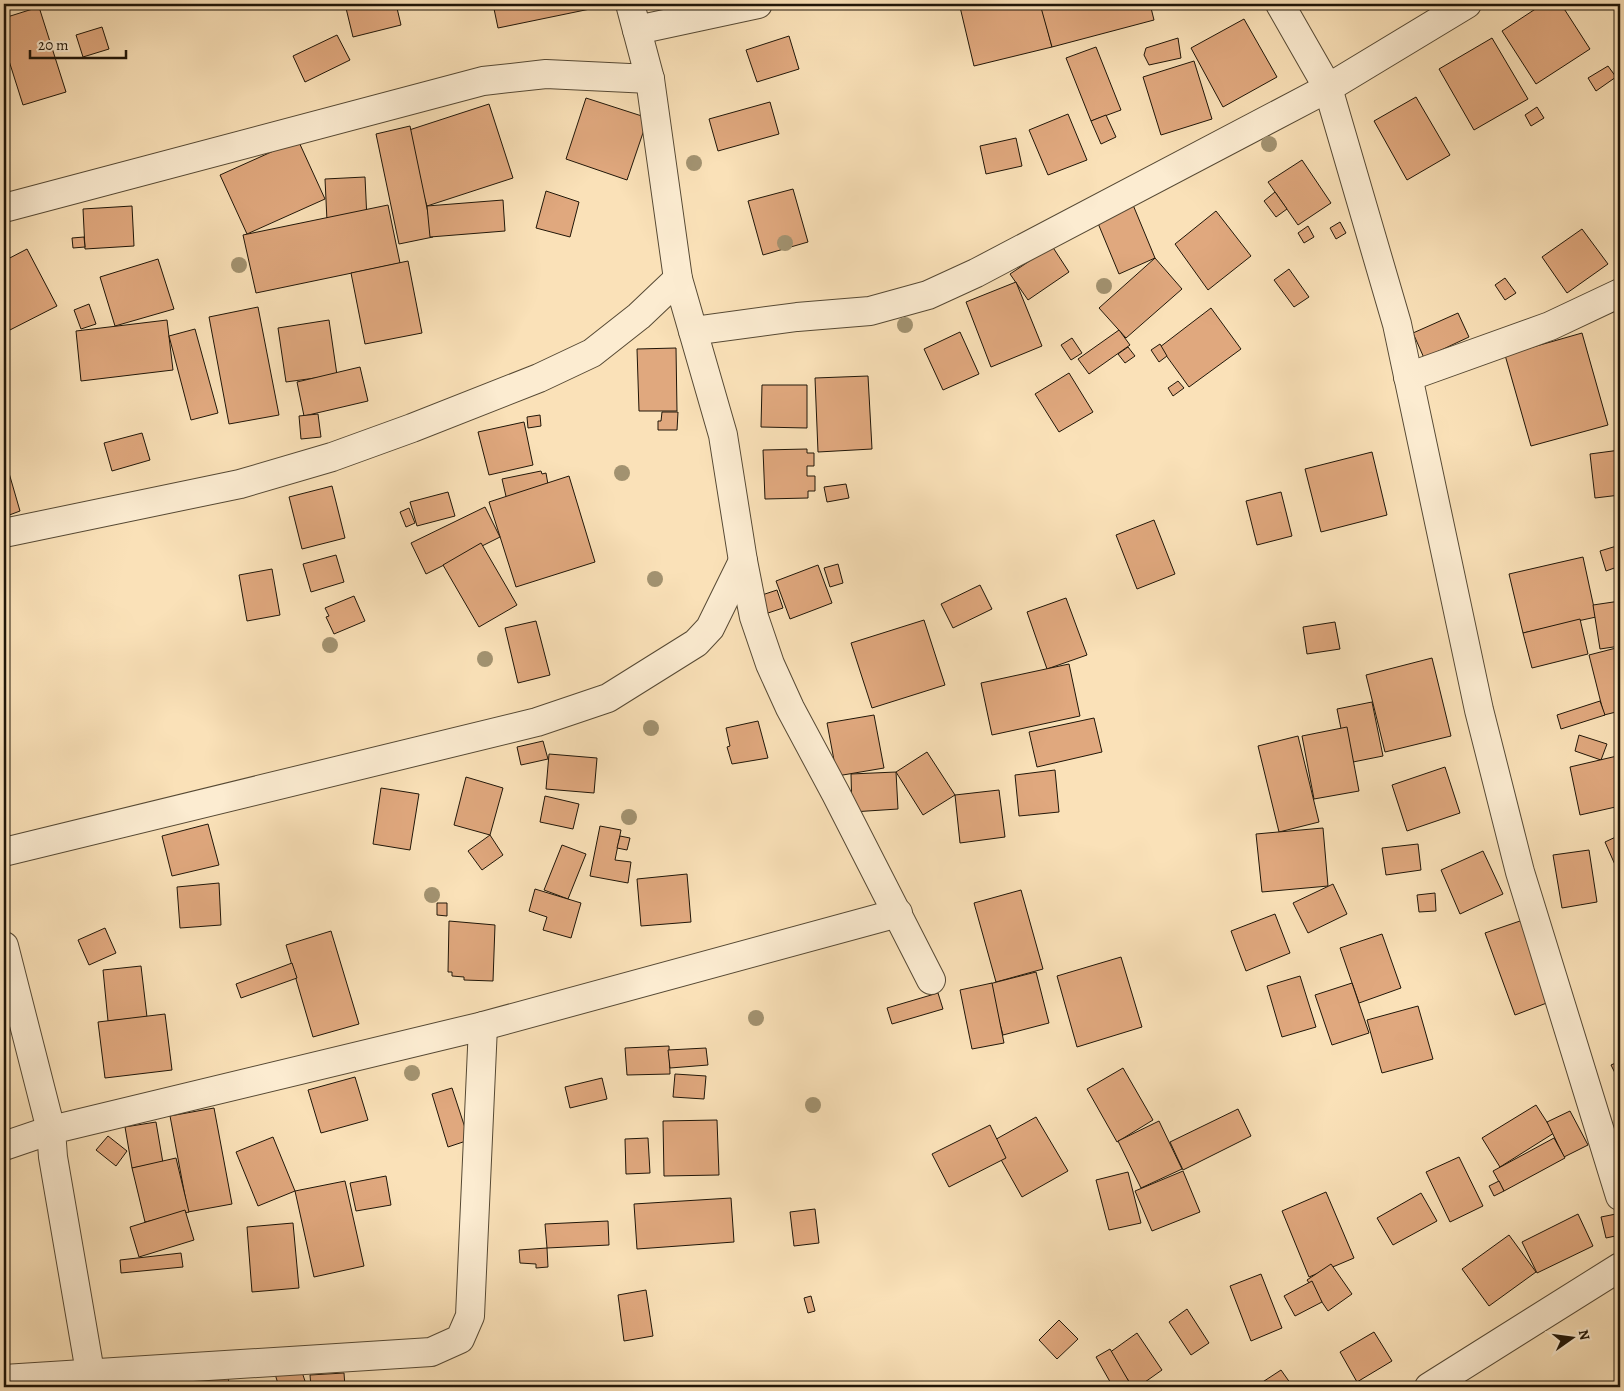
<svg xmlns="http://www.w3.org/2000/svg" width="1624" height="1391" viewBox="0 0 1624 1391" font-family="Alegreya,serif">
<rect width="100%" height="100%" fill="#fae1b8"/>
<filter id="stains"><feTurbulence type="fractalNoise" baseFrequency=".004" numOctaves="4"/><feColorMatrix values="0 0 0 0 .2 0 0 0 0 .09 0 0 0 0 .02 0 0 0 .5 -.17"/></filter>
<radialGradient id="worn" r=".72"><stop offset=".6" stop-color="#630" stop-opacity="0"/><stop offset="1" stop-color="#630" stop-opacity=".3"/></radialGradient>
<!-- building -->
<g fill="#e0a87e" stroke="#201608">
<path d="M345,4h51l5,21 -48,12z"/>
<path d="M493,4h96l1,5 -92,19z"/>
<path d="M975,4h66l11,43 -78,19 -14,-59z"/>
<path d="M1040,4h110l4,16 -102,27z"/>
<path d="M1543,4h18l29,45 -54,35 -34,-53z"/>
<path d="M39,7l27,85 -43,13 -19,-60v-27z"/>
<path d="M1244,19l33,58 -54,30 -32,-59z"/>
<path d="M102,27l7,22 -26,8 -7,-22z"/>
<path d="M337,35l13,25 -45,22 -12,-26z"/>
<path d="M789,36l10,33 -42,13 -11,-32z"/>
<path d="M1178,38l3,20 -32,7 -5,-10 2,-7z"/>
<path d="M1492,38l36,61 -54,31 -35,-61z"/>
<path d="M1096,47l25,63 -30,11 -25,-63z"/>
<path d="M1194,61l18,58 -51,16 -18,-58z"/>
<path d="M1608,66l8,11 -20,14 -8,-13z"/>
<path d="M1416,97l34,58 -43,25 -33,-59z"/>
<path d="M586,98l62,20 -21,62 -61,-21z"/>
<path d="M770,102l9,32 -61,17 -9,-32z"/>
<path d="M489,104l24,74 -86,28 -24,-74z"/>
<path d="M1537,107l7,11 -13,8 -6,-11z"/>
<path d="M1068,114l19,46 -39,15 -19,-45z"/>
<path d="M1106,115l10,22 -15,7 -10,-23z"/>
<path d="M410,126l23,111 -34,7 -23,-110z"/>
<path d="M1016,138l6,28 -36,8 -6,-28z"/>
<path d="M298,140l27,59 -78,35 -27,-59z"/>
<path d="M1302,160l29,43 -33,22 -30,-43z"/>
<path d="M365,177l2,43 -40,1 -2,-42z"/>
<path d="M1126,188l29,70 -36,16 -29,-70z"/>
<path d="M793,189l15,53 -45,13 -15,-54z"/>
<path d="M546,191l33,11 -9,35 -34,-9z"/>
<path d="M1275,192l12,17 -11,8 -12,-16z"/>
<path d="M503,200l2,31 -75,6 -3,-31z"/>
<path d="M388,205l12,58 -144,30 -13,-58z"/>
<path d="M132,206l2,40 -49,3 -2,-40z"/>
<path d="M1216,211l35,45 -43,34 -33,-46z"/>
<path d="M1340,222l6,11 -10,6 -6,-11z"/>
<path d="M1308,226l6,11 -10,6 -6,-10z"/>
<path d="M1582,229l26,35 -41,29 -25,-36z"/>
<path d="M84,237l1,10 -12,1 -1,-10z"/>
<path d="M1052,246l17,26 -41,28 -18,-26z"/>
<path d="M27,249l30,57 -53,27v-72z"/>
<path d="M1155,258l27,31 -56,49 -27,-30z"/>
<path d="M158,259l16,50 -59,17 -15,-49z"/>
<path d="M408,261l14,72 -57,11 -14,-71z"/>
<path d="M1289,269l20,28 -15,10 -20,-27z"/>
<path d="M1505,278l11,15 -11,7 -10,-15z"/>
<path d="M1016,282l26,64 -51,21 -25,-65z"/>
<path d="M89,304l7,20 -15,5 -7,-19z"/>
<path d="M258,307l21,108 -50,9 -20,-107z"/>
<path d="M1211,308l30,41 -52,38 -29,-40z"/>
<path d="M1458,313l11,24 -45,21 -11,-25z"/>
<path d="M167,320l6,50 -92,11 -5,-50z"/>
<path d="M329,320l8,55 -51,7 -8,-54z"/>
<path d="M195,329l23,84 -27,7 -22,-84z"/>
<path d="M1119,330l11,15 -41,29 -11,-15z"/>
<path d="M960,332l19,42 -36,16 -19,-41z"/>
<path d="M1582,333l26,92 -77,21 -26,-91z"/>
<path d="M1072,338l10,15 -11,7 -10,-15z"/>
<path d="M1160,344l7,12 -8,6 -8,-12z"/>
<path d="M1128,347l7,9 -10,7 -7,-9z"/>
<path d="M676,348l1,63h-38l-2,-62z"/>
<path d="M360,367l8,34 -64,15 -7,-34z"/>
<path d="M1069,373l24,39 -34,20 -24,-38z"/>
<path d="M868,376l4,73 -54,3 -3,-74z"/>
<path d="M1178,381l6,7 -11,8 -5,-8z"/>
<path d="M762,385h45v43l-46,-1z"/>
<path d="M662,412h16l-1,18h-19v-9h3z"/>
<path d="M318,414l3,23 -20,2 -2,-23z"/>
<path d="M540,415l1,11 -13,2 -1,-11z"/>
<path d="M524,422l9,43 -44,10 -11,-43z"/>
<path d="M142,433l8,27 -38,11 -8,-28z"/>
<path d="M807,449v4h7v13h-7v10h8v15h-7v7l-43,1 -2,-49z"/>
<path d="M1620,450v45l-25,3 -5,-44z"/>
<path d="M1372,452l15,63 -66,17 -16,-63z"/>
<path d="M541,471l1,3 4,-1 4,23 -42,9 -6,-26z"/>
<path d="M9,473l11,38 -16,6v-42z"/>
<path d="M569,476l26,86 -79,25 -27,-85z"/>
<path d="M846,484l3,14 -22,4 -3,-15z"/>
<path d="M332,486l13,52 -43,11 -13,-52z"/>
<path d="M448,492l7,24 -38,10 -7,-24z"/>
<path d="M1281,492l11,44 -35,9 -11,-44z"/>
<path d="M485,507l15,30 -74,37 -15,-31z"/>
<path d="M409,508l6,15 -9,4 -6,-15z"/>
<path d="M1154,520l21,54 -38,15 -21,-54z"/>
<path d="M481,543l36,62 -38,22 -36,-62z"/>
<path d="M1620,545v21l-14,5 -6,-20z"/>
<path d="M336,555l8,27 -33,10 -8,-28z"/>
<path d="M1583,557l13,60 -73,16 -14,-59z"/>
<path d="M838,564l5,19 -13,4 -6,-19z"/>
<path d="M818,565l14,38 -42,16 -14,-38z"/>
<path d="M272,569l8,46 -33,6 -8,-46z"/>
<path d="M980,585l12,24 -39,19 -12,-24z"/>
<path d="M777,590l6,18 -24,8 -6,-18z"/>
<path d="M354,596l11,25 -31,13 -8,-17 3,-1 -4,-8z"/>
<path d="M1066,598l21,57 -40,14 -20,-57z"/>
<path d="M1620,601v45l-20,3 -7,-44z"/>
<path d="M1580,619l8,35 -56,14 -9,-35z"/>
<path d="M924,620l21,65 -73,23 -21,-65z"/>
<path d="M536,621l14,54 -32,8 -13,-55z"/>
<path d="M1335,622l5,27 -33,5 -4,-27z"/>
<path d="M1620,647v64l-16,4 -15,-60z"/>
<path d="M1432,658l19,78 -66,16 -19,-77z"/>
<path d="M1069,664l11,52 -88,19 -11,-52z"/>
<path d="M1600,701l5,14 -44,14 -4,-14z"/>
<path d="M1372,702l11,54 -35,7 -11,-54z"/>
<path d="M874,715l10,53 -47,8 -10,-53z"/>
<path d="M1094,718l8,34 -65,15 -8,-35z"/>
<path d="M758,721l10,37 -36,6 -5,-17 3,-1 -4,-18z"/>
<path d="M1347,727l12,64 -45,8 -12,-63z"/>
<path d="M1579,735l28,9 -6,16 -26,-9z"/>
<path d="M1298,736l21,86 -40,10 -21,-86z"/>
<path d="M543,741l5,18 -27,6 -4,-18z"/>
<path d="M927,752l28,43 -32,20 -27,-43z"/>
<path d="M549,754l48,4 -3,35 -48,-4z"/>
<path d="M1617,756l3,14v36l-40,9 -10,-48z"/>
<path d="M1445,767l15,46 -53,18 -15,-46z"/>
<path d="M1055,770l4,42 -40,4 -4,-41z"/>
<path d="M896,772l2,37 -46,3 -1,-38z"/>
<path d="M466,777l37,11 -13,47 -36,-10z"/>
<path d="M381,788l38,6 -9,56 -37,-6z"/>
<path d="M999,790l6,47 -45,6 -5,-48z"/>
<path d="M545,796l34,8 -6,25 -33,-7z"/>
<path d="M208,824l11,41 -47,11 -10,-40z"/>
<path d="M600,826l21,4 -6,30 16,2 -3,21 -38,-7z"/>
<path d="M1323,828l5,58 -66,6 -6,-58z"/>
<path d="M490,835l13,20 -21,15 -14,-19z"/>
<path d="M1620,835v30l-4,2 -11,-25z"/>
<path d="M620,836l10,2 -3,12 -10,-2z"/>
<path d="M1418,844l3,26 -35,5 -4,-27z"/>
<path d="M562,845l24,9 -18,45 -24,-9z"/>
<path d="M1589,850l8,52 -35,6 -9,-53z"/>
<path d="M1483,851l20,43 -43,20 -19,-44z"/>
<path d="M687,874l4,48 -50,4 -4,-47z"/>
<path d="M219,883l2,42 -41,3 -3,-41z"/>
<path d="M1333,884l14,30 -39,19 -15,-30z"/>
<path d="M535,889l46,14 -10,35 -28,-8 4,-13 -18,-6z"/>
<path d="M1021,890l22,79 -47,13 -22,-79z"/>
<path d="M1435,893l1,18 -17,1 -2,-17z"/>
<path d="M437,903h10v13l-10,-1z"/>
<path d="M1275,914l15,39 -44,18 -15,-40z"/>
<path d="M1523,920l29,81 -37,14 -30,-82z"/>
<path d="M449,921l46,4 -2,56 -29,-1v-3l-12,-1v-4h-4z"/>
<path d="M105,928l11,25 -27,12 -11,-25z"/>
<path d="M331,931l28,93 -46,13 -27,-92z"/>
<path d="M1382,934l19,54 -42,15 -19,-55z"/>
<path d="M1121,957l21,70 -65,20 -20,-71z"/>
<path d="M292,963l5,15 -56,20 -5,-14z"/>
<path d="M141,966l6,51 -39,4 -5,-51z"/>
<path d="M1036,972l13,51 -46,12 -14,-51z"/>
<path d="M1300,976l16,51 -34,10 -15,-51z"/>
<path d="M992,983l12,60 -32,6 -12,-59z"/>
<path d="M1352,983l17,50 -37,12 -17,-50z"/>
<path d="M938,993l5,16 -51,15 -5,-16z"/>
<path d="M1418,1006l15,53 -51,14 -15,-53z"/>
<path d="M165,1014l7,56 -67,8 -7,-56z"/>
<path d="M669,1046l1,28 -43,1 -2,-27z"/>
<path d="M706,1048l2,17 -38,3 -2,-18z"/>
<path d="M1620,1061v22l-9,-18z"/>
<path d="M1123,1068l30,52 -36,22 -30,-53z"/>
<path d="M675,1074l31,2 -2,23 -31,-2z"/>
<path d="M355,1077l13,43 -47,13 -13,-43z"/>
<path d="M602,1078l5,21 -37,9 -5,-21z"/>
<path d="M452,1088l17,52 -21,7 -16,-53z"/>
<path d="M1536,1105l18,28 -54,34 -18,-29z"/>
<path d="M214,1108l18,96 -44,8 -18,-96z"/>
<path d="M1238,1109l13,27 -68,34 -13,-28z"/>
<path d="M1570,1111l18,34 -24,12 -17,-35z"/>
<path d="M1036,1117l32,54 -46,26 -31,-55z"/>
<path d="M717,1120l2,55 -55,1 -1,-55z"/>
<path d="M1159,1121l23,48 -41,19 -23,-47z"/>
<path d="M156,1122l7,41 -31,5 -7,-41z"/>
<path d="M990,1125l16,33 -57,29 -17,-33z"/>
<path d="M108,1136l19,15 -11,15 -20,-16z"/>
<path d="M273,1137l22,54 -37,15 -22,-54z"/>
<path d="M648,1138l2,35 -24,1 -1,-35z"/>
<path d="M1554,1138l11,20 -61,33 -11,-20z"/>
<path d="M1459,1157l24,49 -33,16 -24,-50z"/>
<path d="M176,1158l13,54 -44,10 -13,-54z"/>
<path d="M1183,1171l17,41 -48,19 -17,-40z"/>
<path d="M1128,1172l13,51 -32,7 -13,-50z"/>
<path d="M386,1176l5,29 -35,6 -6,-28z"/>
<path d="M345,1181l19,85 -50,11 -19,-86z"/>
<path d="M1499,1181l5,10 -10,5 -5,-10z"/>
<path d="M1326,1192l28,66 -45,19 -27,-66z"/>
<path d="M1421,1193l16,28 -44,24 -16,-27z"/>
<path d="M731,1198l3,44 -97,7 -3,-45z"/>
<path d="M815,1209l4,34 -25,3 -4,-34z"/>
<path d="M185,1210l9,30 -55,17 -9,-30z"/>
<path d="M1578,1214l15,32 -56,27 -15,-31z"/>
<path d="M1616,1214l4,21 -14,3 -5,-21z"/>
<path d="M608,1221l1,24 -62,3 -2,-24z"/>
<path d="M293,1223l6,65 -47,4 -5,-65z"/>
<path d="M1509,1235l27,37 -47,34 -27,-37z"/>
<path d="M547,1248l1,19 -12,1v-4l-16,-1 -1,-13z"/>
<path d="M181,1253l2,14 -62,6 -1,-13z"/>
<path d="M1331,1264l21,30 -24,17 -21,-31z"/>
<path d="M1261,1274l21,54 -31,13 -21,-55z"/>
<path d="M1312,1281l10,21 -27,14 -11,-20z"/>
<path d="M646,1290l7,46 -29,5 -6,-46z"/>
<path d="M811,1296l4,15 -7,2 -4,-15z"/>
<path d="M1187,1309l22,34 -18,12 -22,-33z"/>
<path d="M1059,1320l19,19 -21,20 -18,-19z"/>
<path d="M1374,1332l18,29 -35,21 -17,-30z"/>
<path d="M1137,1333l25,37 -24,17h-5l-24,-34z"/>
<path d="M1110,1349l22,38h-19l-17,-30z"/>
<path d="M300,1366l7,21h-28l-4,-13z"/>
<path d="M226,1369l4,18h-45l-2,-9z"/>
<path d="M1281,1370l12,17h-38z"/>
<path d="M344,1373l1,14h-34l-1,-12z"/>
</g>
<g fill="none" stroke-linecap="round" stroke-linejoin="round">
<defs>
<g id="minor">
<path d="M630,4l20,75 28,200 45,156 20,126 11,56 16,47 20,44 46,86 95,186"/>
<path d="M1280,4l48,84 69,236 82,386 41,162 100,324"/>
<path d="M637,30l121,-26"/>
<path d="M4,208l479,-127 63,-7 104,5"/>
<path d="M693,331l104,-14 73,-6 58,-16 48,-22 352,-185 139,-84"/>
<path d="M1408,377l142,-51 70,-33"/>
<path d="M4,533l236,-49 92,-27 80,-29 127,-50 53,-25 47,-37 39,-37"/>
<path d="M4,852l533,-130 71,-24 88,-55 14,-15 33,-67"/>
<path d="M4,946l47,184 -47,16"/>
<path d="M90,1372l-37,-215 -2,-27 432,-104 415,-113"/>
<path d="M4,1379l427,-27 29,-13 10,-23 13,-290"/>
<path d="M1429,1387l191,-120"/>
</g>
</defs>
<!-- minor casing -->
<use href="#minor" stroke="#564934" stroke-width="30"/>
<!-- minor -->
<use href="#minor" stroke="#fcecd1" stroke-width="28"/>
</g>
<!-- trees -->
<g fill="#a29270">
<circle cx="1269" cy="144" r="8"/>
<circle cx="694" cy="163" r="8"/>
<circle cx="785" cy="243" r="8"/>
<circle cx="239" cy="265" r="8"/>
<circle cx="1104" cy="286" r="8"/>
<circle cx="905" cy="325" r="8"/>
<circle cx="622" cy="473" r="8"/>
<circle cx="655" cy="579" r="8"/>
<circle cx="330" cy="645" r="8"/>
<circle cx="485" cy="659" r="8"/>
<circle cx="651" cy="728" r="8"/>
<circle cx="629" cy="817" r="8"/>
<circle cx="432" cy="895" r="8"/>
<circle cx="756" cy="1018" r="8"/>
<circle cx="412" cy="1073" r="8"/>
<circle cx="813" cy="1105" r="8"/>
</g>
<!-- margin -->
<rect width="1624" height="1391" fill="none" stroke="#fae1b8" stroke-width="20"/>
<rect x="5" y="5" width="1614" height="1381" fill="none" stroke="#201608" stroke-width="2.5"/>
<rect x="10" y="10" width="1604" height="1371" fill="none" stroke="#201608"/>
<!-- north arrow -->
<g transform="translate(1572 1338) rotate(76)" stroke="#fcecd1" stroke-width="4" paint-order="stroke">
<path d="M0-4L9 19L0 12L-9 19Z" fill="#201608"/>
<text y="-8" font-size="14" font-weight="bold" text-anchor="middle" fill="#201608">N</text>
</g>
<!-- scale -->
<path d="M30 50v8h96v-8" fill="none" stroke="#201608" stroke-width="2.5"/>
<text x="38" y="50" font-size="15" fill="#201608" stroke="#fcecd1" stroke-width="4" paint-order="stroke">20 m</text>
<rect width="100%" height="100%" filter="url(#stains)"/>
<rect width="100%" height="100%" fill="url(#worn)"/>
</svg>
